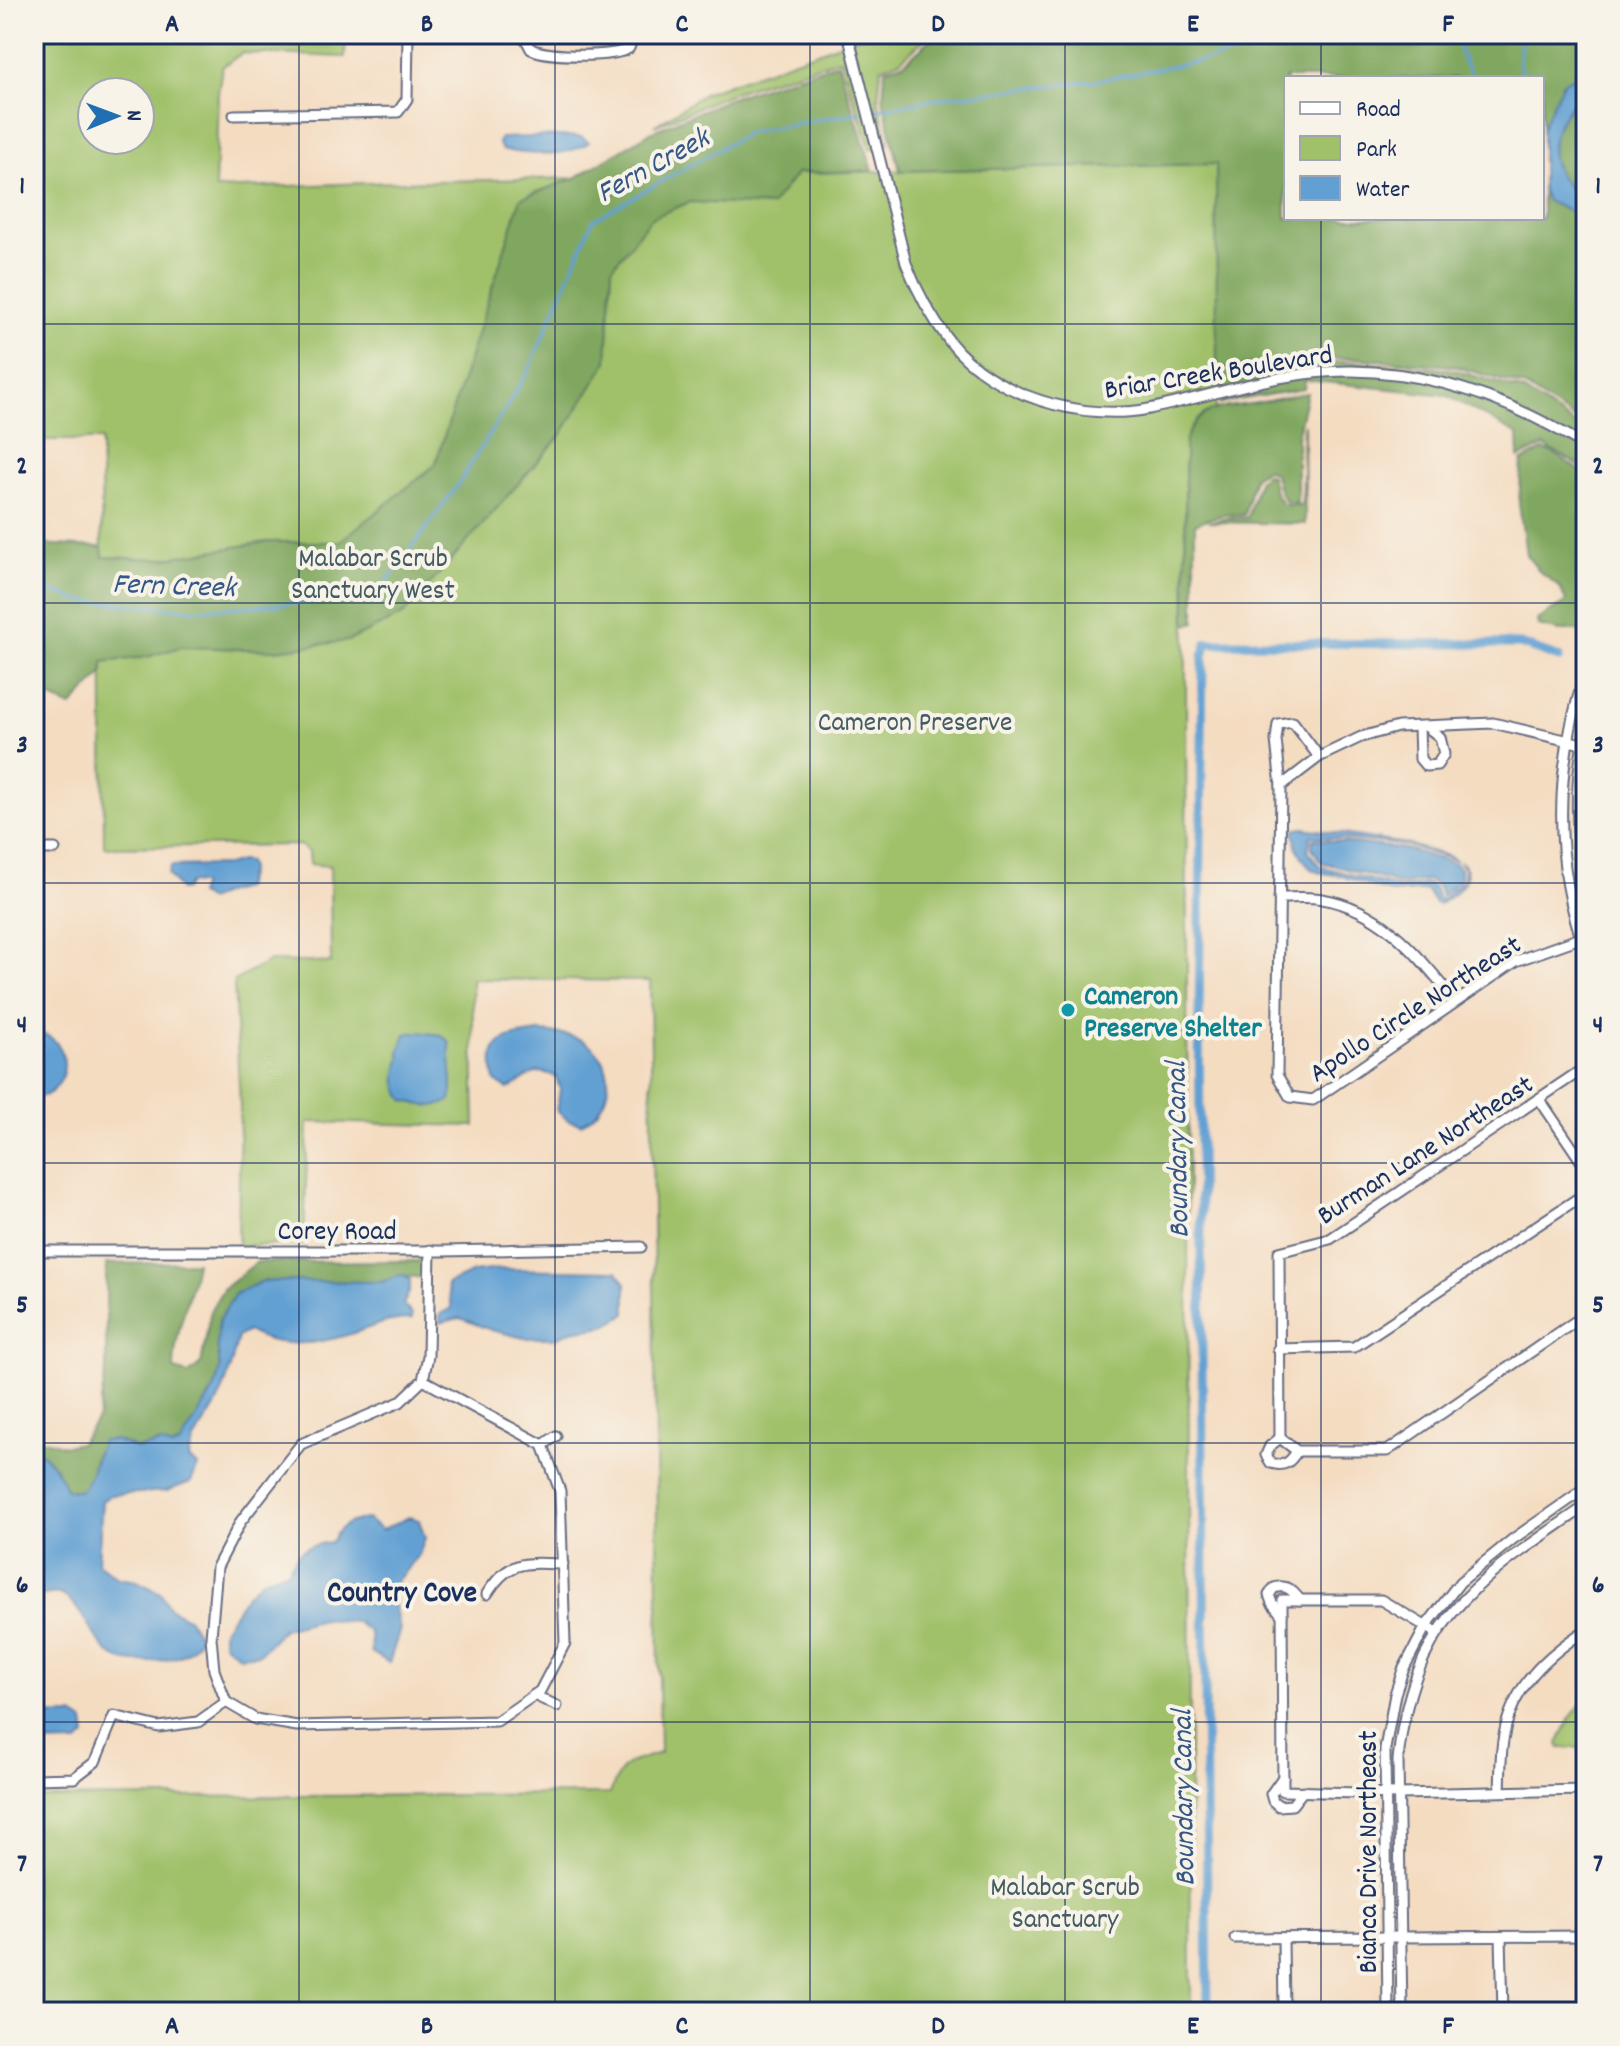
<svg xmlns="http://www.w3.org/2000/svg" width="1620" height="2046" viewBox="0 0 1620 2046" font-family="Dekko,sans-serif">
<rect width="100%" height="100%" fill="#f7f3e8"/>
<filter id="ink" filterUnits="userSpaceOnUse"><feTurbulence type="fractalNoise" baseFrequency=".0125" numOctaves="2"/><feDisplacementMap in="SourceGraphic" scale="16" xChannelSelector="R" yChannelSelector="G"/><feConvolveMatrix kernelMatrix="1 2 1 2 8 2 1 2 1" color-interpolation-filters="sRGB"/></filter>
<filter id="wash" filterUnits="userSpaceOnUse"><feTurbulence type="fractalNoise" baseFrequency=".006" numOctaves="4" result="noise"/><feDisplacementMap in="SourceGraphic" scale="32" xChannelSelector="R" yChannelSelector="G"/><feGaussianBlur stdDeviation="1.8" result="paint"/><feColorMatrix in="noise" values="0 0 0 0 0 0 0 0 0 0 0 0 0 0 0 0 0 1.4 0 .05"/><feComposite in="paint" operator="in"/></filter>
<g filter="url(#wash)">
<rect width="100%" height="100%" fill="#f4dcc1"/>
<!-- green -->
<g fill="#a0c16a" stroke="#5e7864" stroke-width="2" fill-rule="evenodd">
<path d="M34,34h312l-1,23 -103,-4 -20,14 -4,26 -3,96 177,-7 823,-18v-130h371v392l-60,-39 -71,-21 -100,-8 -71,1 -68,11v71l-31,1 6,1570h-1157v-214l576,-4c12,-34 19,-31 50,-41l-10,-772 -178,-2 3,147 -167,-4 -4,122 -66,2 2,-140 -6,-125 36,-20 61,2 -1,-97 -20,-2 -1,-12 -9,-7 -196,2 -3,-407h-67zM1286,78h256v140h-256zM92,92h48v48h-48z"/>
<path d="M930,34l-29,26 -20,8 -3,33 10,42 -17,7 -31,-91 -106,33 -80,34 53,-34 157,-57z"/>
<path d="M1586,1698v50h-26l-2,-4 12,-26z"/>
</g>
<!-- forest -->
<g fill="#80a75e" stroke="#4e6b5e" stroke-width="2">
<path d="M937,34h649v38l-23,11 -21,45v-50h-256v140h256v-28l5,11 39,18v208l-60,-40 -71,-21 -100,-8 -71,1 -67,11 -1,-206 -316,7 -17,-71 2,-31 19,-6z"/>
<path d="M838,63l35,108 -76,2 -26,33 -81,-4 -39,16 -39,50 -5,94 -45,72 -159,181 -55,26 -73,9 -94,-3 -34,10 -44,5v11l-32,34 -37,-17v-146l68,3 1,10 58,2 105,-17h73l96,-77 86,-267 54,-20 76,-46 85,-36z"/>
<path d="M1586,87v114c-11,-4 -16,-12 -23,-21 -25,-34 -2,-66 23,-93z"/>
<path d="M1355,362l99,8 70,21 62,41v37l-42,-23 -25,12 -1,-23 -72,-40 -141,-15 -1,9 -84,14v-29l64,-11z"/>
<path d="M1307,393l-10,44v66l-11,-1 -7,-12 -4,-16 -9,-5 -12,8 -10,38c-17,-3 -33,2 -49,9v98l-9,3 -1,-183c13,-39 38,-33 72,-39 17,-3 33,-7 50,-10z"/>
<path d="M1304,424l1,100 -96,-2 24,-5 14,1 12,-39 7,-5 5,2 4,16 8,13h18c6,-26 -2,-54 3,-81z"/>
<path d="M1543,450l8,2 35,22 -1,157h-25l-22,-5 -1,-6 29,-18 -6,-15 -20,-15 -14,-17 -7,-52 3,-42z"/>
<path d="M422,1261l2,17 -23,-3 -19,7 -119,-1 -28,13 -18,49 3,25 -5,20 -34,56 -10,4 -10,-5 -24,6 -22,-9 -20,15 -4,22 -10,14 -14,-1c-8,-16 -17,-33 -33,-41v-12l31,9 15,-3 18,-25 8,-45v-109l90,-2c-6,37 -22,71 -22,108l15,4 12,-10 10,-55 12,-20 34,-27z"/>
</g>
<!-- water -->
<g fill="#62a0d3" stroke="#3e6898" stroke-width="2">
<path d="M1586,72v15c-25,27 -48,59 -23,93 7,9 12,17 23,21v18l-39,-18 -5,-11v-62l21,-46z"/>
<path d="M560,136l22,1 7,5c-23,17 -61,12 -87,8l-4,-8 3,-4z"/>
<path d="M1304,828l102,16 45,13 6,4 -51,-16 -95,-9 -3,14 11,16 81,22 28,-4 6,4 3,10 4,2 23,-20v-12l-5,-7c20,15 -5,35 -20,43l-4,-1 -9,-13 -34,3 -50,-17 -25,-4 -6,-3 -9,-12 -6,-11 -2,-14 3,-3z"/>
<path d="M1313,839l93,10 50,15 4,5v10l-19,17 -3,-10 -9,-6 -28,4 -80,-22 -9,-14z"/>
<path d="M240,861l8,1 2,7 -6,19 -17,4 -19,8 -10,-5 4,-11 -13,-1 -4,6 -5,1 -12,-16 3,-8 56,-1z"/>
<path d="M418,1032l24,3 8,8c-2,20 5,38 1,57 -14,10 -32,5 -47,0 -10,-16 -9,-25 -3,-43l-2,-5 7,-18z"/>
<path d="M538,1032c16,1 35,2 49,11 31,21 27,64 -6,81l-13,-4 -11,-9 3,-22 -4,-12c-26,-13 -27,4 -49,12l-12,-8c-8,-42 5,-43 43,-49z"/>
<path d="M34,1033c42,1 38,65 0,64z"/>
<path d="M499,1269l118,2 9,12v31l-22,12 -33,5 -15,7h-32l-33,-8 -31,-12 -20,5v-9l12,-6 -5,-24 26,-12z"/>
<path d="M401,1275l9,4v11l-7,15 9,9v5c-23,-1 -39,8 -61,15 -34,10 -72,16 -103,-3l-10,6c-6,23 -10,45 -21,66 -10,20 -26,33 -28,56l9,7 -7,16 -24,9 -56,4 -9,6 -4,62 20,15 19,3 24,12 9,16 18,9 12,20c-12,17 -21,20 -41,23 -55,7 -53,-13 -81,-51 -4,-6 -11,-14 -19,-16 -7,-2 -18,2 -25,3v-148c16,8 25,25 33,41l14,1c12,-15 12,-32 21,-50l13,-1 22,9 24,-6 10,5 9,-4 35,-56 5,-20 -3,-25 2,-23 16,-26 28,-13 119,1z"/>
<path d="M409,1517l10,3 6,18 -6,17 -25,29 -1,19 7,26 -11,34 -18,-11 -1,-20 -14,-10 -34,-3 -39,10 -24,25 -19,2 -17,-13v-14l23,-34 17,-16 25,-8c11,-24 18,-25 43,-29 9,-17 17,-21 36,-23l15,11z"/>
<path d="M73,1715l11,7 2,14 -8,7 -44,1v-28z"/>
</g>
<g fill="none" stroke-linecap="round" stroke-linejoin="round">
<!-- stream -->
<g stroke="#62a0d3" stroke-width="3">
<path d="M1458,34l2,19 13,25"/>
<path d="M1522,78l-3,-17 3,-27"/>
<path d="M34,584l42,16 118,10 181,-12 85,-116 68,-110 65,-152 156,-88 198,-35 146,-16 175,-33 75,-7 16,-7"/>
</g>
<!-- canal -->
<path stroke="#62a0d3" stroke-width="9" d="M1208,2012l-9,-990 4,-366 4,-13 313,1 39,14"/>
</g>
</g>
<g filter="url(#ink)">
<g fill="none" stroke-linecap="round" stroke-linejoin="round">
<defs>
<g id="minor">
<path d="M523,34l8,15c17,8 83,9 98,-1l5,-14"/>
<path d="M848,34l58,229c11,29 25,54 44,79 43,54 133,80 199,67 68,-14 132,-39 203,-38 84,1 163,31 234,75"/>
<path d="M234,115l164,-3 9,-13 1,-65"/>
<path d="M1586,672c-31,90 -34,189 0,280"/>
<path d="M1419,727l1,32 6,7 11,-1 7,-11 -4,-17 -13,-10"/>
<path d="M1586,730c-13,54 -10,110 0,164"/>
<path d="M1586,745l-93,-22 -95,4 -37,10 -42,20 -38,29 -4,289 13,22 23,3 203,-139 70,-25"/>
<path d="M1281,786l-5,-46 2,-16 15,-2 26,35"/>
<path d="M34,849h21"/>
<path d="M1279,898c14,0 30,-2 43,1 61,10 97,58 134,102"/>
<path d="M1540,1100l46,68"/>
<path d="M34,1251h408l199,-4"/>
<path d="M1278,1349l76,-2 232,-154"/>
<path d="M423,1380l120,65 17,46 5,152 -25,48 -43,30 -200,5 -42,-7 -29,-17 -12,-32 -3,-33 6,-70 24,-46 60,-77 99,-42 23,-22 5,-24 2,-106"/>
<path d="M1280,1438l-1,-186 51,-13 256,-172"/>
<path d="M1280,1438l17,13h90l199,-137"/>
<path d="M1280,1438l-10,8 -4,9 5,8c13,4 19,0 26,-12"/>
<path d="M543,1445l13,-9"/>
<path d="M487,1594c22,-35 38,-31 76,-30"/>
<path d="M1282,1615l-10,-12 -3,-8 5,-7c13,-4 18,2 26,12"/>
<path d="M1437,1633l-56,-33h-99l1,191 115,3 188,-4"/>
<path d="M534,1695l23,11"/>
<path d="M1283,1777l-12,17 2,7 6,5 13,-1 11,-14"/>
<path d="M34,1779l40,-1 21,-16 19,-46 45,11 39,-5 28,-20"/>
<path d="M1500,1791c1,-19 0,-38 4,-56 9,-49 42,-79 82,-105"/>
<path d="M1501,1937l2,75"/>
<path d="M1235,1938l351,-2"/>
<path d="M1283,1939l1,73"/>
<path d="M1388,2012l-3,-263 10,-55 8,-24 23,-44 34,-44 53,-43 73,-51"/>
<path d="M1402,2012l-4,-252c15,-143 80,-180 188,-254"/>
</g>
</defs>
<!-- minor casing -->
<use href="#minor" stroke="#676c81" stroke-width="13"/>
<!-- minor -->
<use href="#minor" stroke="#fff" stroke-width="9"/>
</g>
</g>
<!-- grid -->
<path fill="none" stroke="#1b2f5e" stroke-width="2" stroke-opacity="0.55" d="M299,34v1978M555,34v1978M810,34v1978M1065,34v1978M1321,34v44M1321,218v1794M34,324h1552M34,603h1552M34,883h1552M34,1163h1552M34,1443h1552M34,1722h1552"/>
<!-- markers -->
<circle fill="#0f9aa8" stroke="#f7f3e8" stroke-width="3" cx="1068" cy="1010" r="8"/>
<g text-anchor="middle" stroke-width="8" stroke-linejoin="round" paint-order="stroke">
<!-- street labels -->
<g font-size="28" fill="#1b2f5e" stroke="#f7f3e8">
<text transform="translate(1218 370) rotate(-9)" y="10">Briar Creek Boulevard</text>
<text transform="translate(1414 1007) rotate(-33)" y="10">Apollo Circle Northeast</text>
<text transform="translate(1424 1148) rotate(-33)" y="10">Burman Lane Northeast</text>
<text x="337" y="1239">Corey Road</text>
<text transform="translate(1366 1852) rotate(-90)" y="10">Bianca Drive Northeast</text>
</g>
<!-- park labels -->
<g font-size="28" fill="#435b62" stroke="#f7f3e8">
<text x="373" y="566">Malabar Scrub<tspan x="373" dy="32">Sanctuary West</tspan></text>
<text x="915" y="730">Cameron Preserve</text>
<text x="1065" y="1895">Malabar Scrub<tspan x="1065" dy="32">Sanctuary</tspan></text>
</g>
<!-- culture labels -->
<g font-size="28" font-weight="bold" fill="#0d838f" stroke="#f7f3e8" text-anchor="start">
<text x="1084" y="1004">Cameron<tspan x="1084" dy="32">Preserve Shelter</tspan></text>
</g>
<!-- water labels -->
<g font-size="30" font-style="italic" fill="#345787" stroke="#f7f3e8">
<text transform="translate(652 164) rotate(-29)" y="10">Fern Creek</text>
<text transform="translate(174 584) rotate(2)" y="10">Fern Creek</text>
<text transform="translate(1176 1150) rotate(-91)" y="10">Boundary Canal</text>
<text transform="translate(1182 1798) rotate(-91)" y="10">Boundary Canal</text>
</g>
<!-- neighbourhood labels -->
<g font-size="30" font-weight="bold" fill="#1b2f5e" stroke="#f7f3e8">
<text x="402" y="1601">Country Cove</text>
</g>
</g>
<!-- margin -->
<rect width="1620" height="2046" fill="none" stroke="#f7f3e8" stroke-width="88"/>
<!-- legend -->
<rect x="1284" y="76" width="260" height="144" fill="#f7f3e8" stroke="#9fa5b1" stroke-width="2"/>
<rect x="1300" y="102" width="40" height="12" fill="#ffffff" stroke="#9fa5b1" stroke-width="2"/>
<text x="1356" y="116" font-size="24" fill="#1b2f5e">Road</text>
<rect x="1300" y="136" width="40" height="24" fill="#a0c16a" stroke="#9fa5b1" stroke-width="2"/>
<text x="1356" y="156" font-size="24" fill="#1b2f5e">Park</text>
<rect x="1300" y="176" width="40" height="24" fill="#62a0d3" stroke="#9fa5b1" stroke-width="2"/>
<text x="1356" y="196" font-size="24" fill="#1b2f5e">Water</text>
<!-- north arrow -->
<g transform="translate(116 116) rotate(89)"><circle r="38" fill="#f7f3e8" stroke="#9fa5b1" stroke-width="2"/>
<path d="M0-6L14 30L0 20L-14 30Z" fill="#1f6fb2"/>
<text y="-12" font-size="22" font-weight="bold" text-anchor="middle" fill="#1b2f5e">N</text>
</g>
<rect x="44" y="44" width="1532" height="1958" fill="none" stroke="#1b2f5e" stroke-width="3"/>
<g font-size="26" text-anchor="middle" font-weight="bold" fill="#1b2f5e">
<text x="172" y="31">A</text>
<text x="427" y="31">B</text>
<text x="682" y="31">C</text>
<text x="938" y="31">D</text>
<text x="1193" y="31">E</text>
<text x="1448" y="31">F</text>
<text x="22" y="193">1</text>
<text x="1598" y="193">1</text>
<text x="22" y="473">2</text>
<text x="1598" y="473">2</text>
<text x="22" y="752">3</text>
<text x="1598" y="752">3</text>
<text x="22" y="1032">4</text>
<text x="1598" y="1032">4</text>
<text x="22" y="1312">5</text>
<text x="1598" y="1312">5</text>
<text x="22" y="1592">6</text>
<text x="1598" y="1592">6</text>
<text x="22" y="1871">7</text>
<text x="1598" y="1871">7</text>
<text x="172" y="2033">A</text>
<text x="427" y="2033">B</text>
<text x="682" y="2033">C</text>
<text x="938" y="2033">D</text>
<text x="1193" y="2033">E</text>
<text x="1448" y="2033">F</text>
</g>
</svg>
